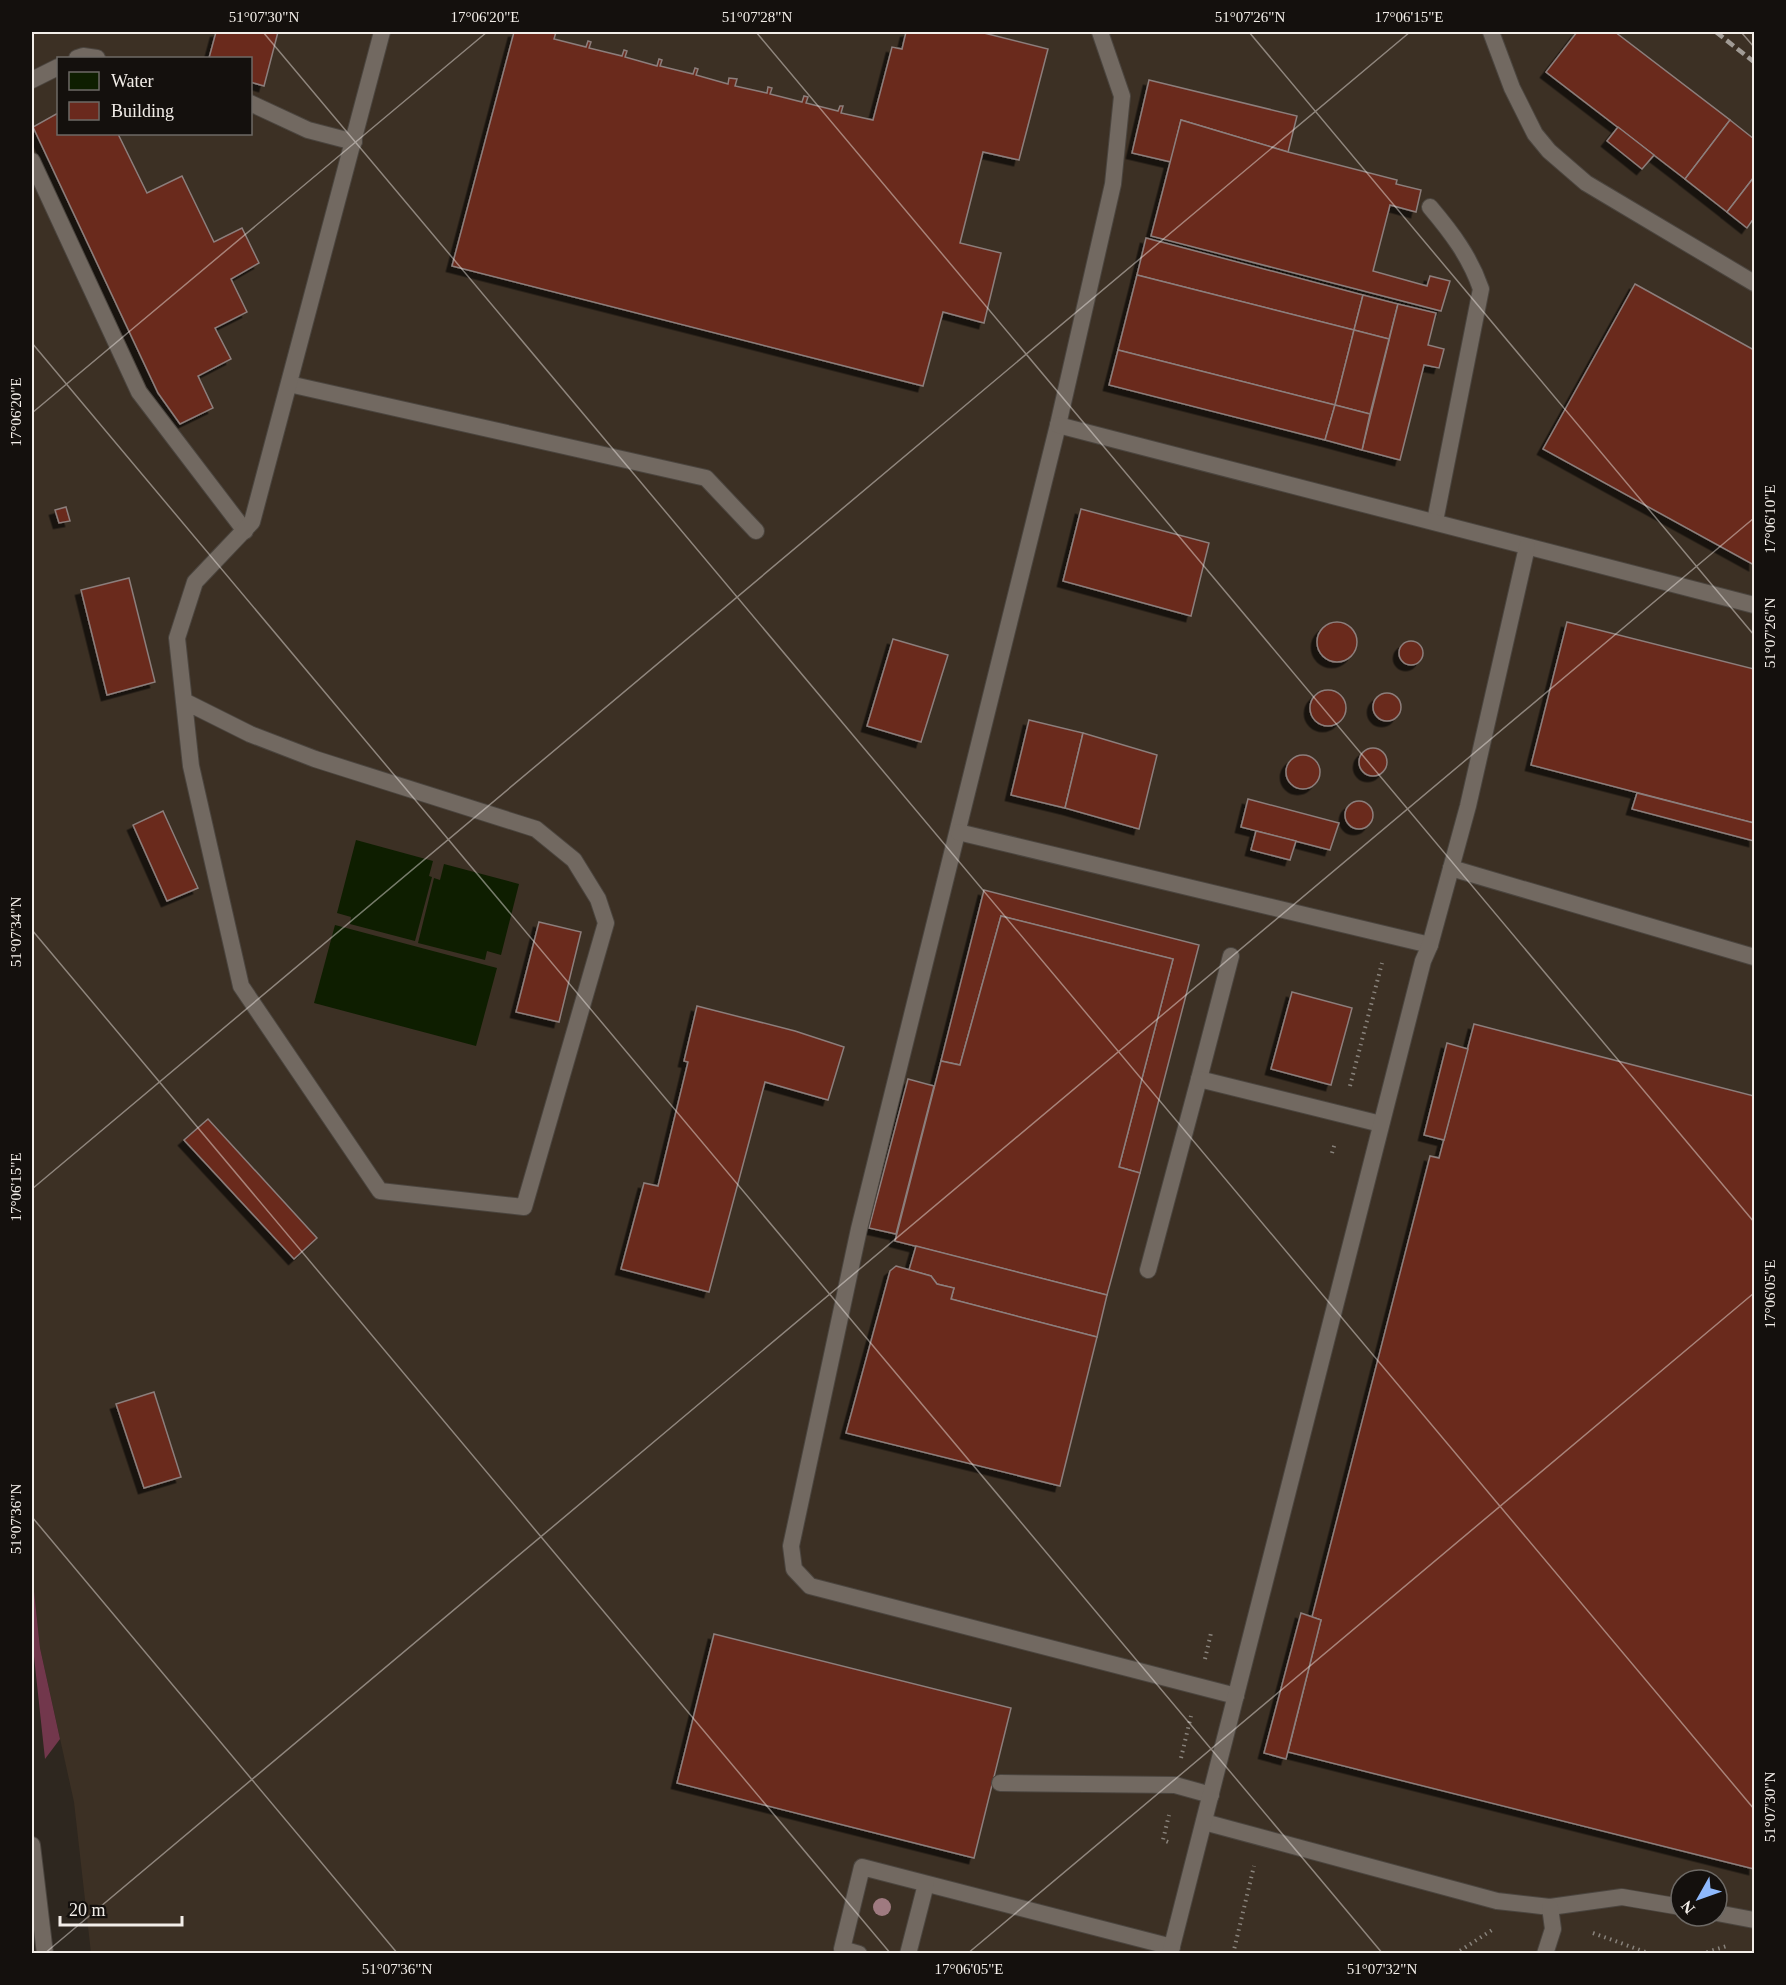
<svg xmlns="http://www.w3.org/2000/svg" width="1786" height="1985" viewBox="0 0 1786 1985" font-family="'Times New Roman',serif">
<defs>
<filter id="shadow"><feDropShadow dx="-5.5" dy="5.5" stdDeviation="0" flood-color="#0009"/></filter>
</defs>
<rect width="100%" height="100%" fill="#2e271f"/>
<!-- built -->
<path fill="#3c3024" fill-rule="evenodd" d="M32,32h1722v1921h-1663l-17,-151 -34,-154 -8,-76zM58,58h192v76h-192zM1681,1880h36v36h-36z"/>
<!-- green -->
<path fill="#72374c" d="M32,1572l8,76 20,91 -15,20 -13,-121z"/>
<!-- water -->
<g fill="#0e1e00">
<path d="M356,840l77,21 -4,15 3,1 -17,64 -65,-17 1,-7 -14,-4z"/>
<path d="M444,864l75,20 -18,71 -14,-4 -2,9 -67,-17 16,-65 6,2z"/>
<path d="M335,925l162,43 -21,78 -162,-43z"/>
</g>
<!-- building -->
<g fill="#6a291d" stroke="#8c7e7b" stroke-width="1.5" filter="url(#shadow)">
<path d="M216,32h62l-14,54 -14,-4v-24h-41z"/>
<path d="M514,32h42l-2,7 32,8 2,-6 3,1 -2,6 33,8 2,-6 3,1 -2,6 32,9 2,-7 3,1 -2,6 33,8 2,-6 3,1 -2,6 32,9 1,-6 8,1 -2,7 32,7 1,-6 4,1 -2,6 32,8 2,-6 4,1 -2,6 32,8 2,-5h3l-2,7 32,7 19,-73 10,2 4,-17h74l68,17 -29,111 -36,-8 -23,91 41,10 -17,70 -41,-11 -20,74 -471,-120z"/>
<path d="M1577,32h38l115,88 -45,59 -139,-107z"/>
<path d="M1149,80l148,36 -9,36 -107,-32 -10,42 -39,-9z"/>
<path d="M58,113v21h60l29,59 35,-17 32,66 28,-14 17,35 -28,16 16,33 -32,16 16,31 -33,17 15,32 -33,16 -22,-31 -125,-266z"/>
<path d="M1181,120l107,32 109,28 -1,4 25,6 -5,22 -26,-7 -17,66 54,15 3,-10 20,5 -9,30 -290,-75z"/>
<path d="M1730,120l24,19v38l-27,35 -42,-33z"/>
<path d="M1618,127l36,28 -12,14 -35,-28z"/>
<path d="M1754,177v41l-7,10 -20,-16z"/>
<path d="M1146,238l217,57 -9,35 -217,-55z"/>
<path d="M1137,275l217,55 -19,75 -217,-55z"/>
<path d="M1635,284l119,66v215l-211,-116z"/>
<path d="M1363,295l35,9 -9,35 -35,-9z"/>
<path d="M1398,304l38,9 -8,32 16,4 -5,19 -15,-3 -24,95 -38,-10z"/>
<path d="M1354,330l35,9 -19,75 -35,-9z"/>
<path d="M1118,350l217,55 -10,35 -216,-55z"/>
<path d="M1335,405l35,9 -8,36 -37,-10z"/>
<path d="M66,507l4,14 -11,2 -4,-13z"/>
<path d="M1081,509l128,34 -18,73 -128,-35z"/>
<path d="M129,578l26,104 -48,13 -26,-105z"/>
<path d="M1567,622l187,47v154l-223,-58z"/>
<circle cx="1337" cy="642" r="20"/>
<path d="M893,639l55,16 -27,87 -54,-16z"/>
<circle cx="1411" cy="653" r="12"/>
<circle cx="1328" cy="708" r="18"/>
<circle cx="1387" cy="707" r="14"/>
<path d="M1029,720l54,13 -18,75 -54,-13z"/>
<path d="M1083,733l74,22 -18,74 -74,-21z"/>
<circle cx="1373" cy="762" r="14"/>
<circle cx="1303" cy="772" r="17"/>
<path d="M1637,793l117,30v18l-122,-32z"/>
<path d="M1248,799l91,24 -9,27 -89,-23z"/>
<circle cx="1359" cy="815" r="14"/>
<path d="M163,811l35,77 -31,13 -34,-76z"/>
<path d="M1256,831l40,10 -6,19 -39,-10z"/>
<path d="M984,890l215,55 -59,228 -21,-6 54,-208 -172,-43 -41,149 -19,-4z"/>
<path d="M1001,916l172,43 -54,208 21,6 -33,122 -212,-54 46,-180 19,4z"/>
<path d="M539,922l42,10 -22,90 -43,-10z"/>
<path d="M1292,992l60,16 -21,77 -60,-16z"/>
<path d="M697,1006l98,25 49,16 -16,53 -63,-18 -56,210 -88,-23 23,-86 14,3 30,-124 -4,-1z"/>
<path d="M1474,1024l280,72v773l-466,-117 33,-132 -9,-3 118,-461 9,2z"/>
<path d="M1447,1043l21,6 -24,91 -20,-5z"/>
<path d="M908,1079l26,7 -38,148 -27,-6z"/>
<path d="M208,1119l109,119 -23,21 -110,-119z"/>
<path d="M916,1246l191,49 -10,42 -146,-38 3,-11 -17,-4 -6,-8 -22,-6z"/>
<path d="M896,1266l35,10 6,8 17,4 -3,11 146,38 -37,149 -214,-53 44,-162z"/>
<path d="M154,1392l27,85 -37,11 -28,-84z"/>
<path d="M1301,1613l20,7 -35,139 -22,-6z"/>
<path d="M714,1634l297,74 -37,150 -297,-75z"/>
</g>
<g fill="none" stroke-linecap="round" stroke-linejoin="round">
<defs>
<g id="lane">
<path d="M1100,32l22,64 -9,88 -55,241 -199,804 -68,317 3,23 16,17 426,110"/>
<path d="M1491,32l21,56 23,46 14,17 37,32 168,100"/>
<path d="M77,58l6,-2 14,2"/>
<path d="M32,80l26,-13"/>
<path d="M250,103l58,27 46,12"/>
<path d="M32,161l107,231 106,139"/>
<path d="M1430,207c22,26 40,50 51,82l-46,232"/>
<path d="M289,384l417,94 50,53"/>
<path d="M1058,425l696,180"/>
<path d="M184,701l66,33 65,25 221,70 38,31 24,39 8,24 -82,284 -144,-16 -139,-205 -50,-220 -14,-128 18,-56 57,-60 130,-490"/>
<path d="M958,832l472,113"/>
<path d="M1451,868l303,89"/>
<path d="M1199,1079l32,-123"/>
<path d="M1148,1270l51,-191 182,45"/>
<path d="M1000,1783l175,2 36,10"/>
<path d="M1204,1822l293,79 53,6 72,-10 59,10"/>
<path d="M32,1845l13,109"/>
<path d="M1717,1913l37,7"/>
<path d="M859,1954l-17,-5 20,-82 310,80"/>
<path d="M908,1954l18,-70"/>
<path d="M1170,1954l253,-993 7,-16 38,-139 59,-259"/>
<path d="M1545,1954l8,-25 -3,-22"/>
</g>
</defs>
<!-- lane casing -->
<use href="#lane" stroke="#4b453f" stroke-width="18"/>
<!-- path -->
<g stroke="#89837c" stroke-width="4" stroke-dasharray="1.5 4.5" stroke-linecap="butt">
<path d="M1350,1086l32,-123"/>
<path d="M1332,1153l3,-10"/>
<path d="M1205,1659l6,-26"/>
<path d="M1181,1758l10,-42"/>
<path d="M1168,1842l-5,-2 6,-25"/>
<path d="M1593,1933l58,21"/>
<path d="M1233,1954l21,-88"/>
<path d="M1455,1954l37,-24"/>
<path d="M1701,1954l26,-8"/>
</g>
<!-- lane -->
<use href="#lane" stroke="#726961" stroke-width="16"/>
<!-- rail -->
<path stroke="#a19b95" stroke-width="4.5" stroke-dasharray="9 4.5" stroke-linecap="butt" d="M1716,32l38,30"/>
</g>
<!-- trees -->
<circle fill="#9f7a80" cx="882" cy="1907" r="9"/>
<!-- ticks -->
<path fill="none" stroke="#f3eee9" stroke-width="1.5" stroke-opacity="0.45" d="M263,32l1491,1777M756,32l998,1190M1249,32l505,603M1741,32l13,15M32,343l1351,1611M32,413l455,-381M32,930l859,1024M32,1189l1378,-1157M32,1517l366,437M44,1954l1710,-1436M967,1954l787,-661"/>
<!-- border -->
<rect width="1786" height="1985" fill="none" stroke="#14100d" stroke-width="66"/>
<!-- legend -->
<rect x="57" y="57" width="195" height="78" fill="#14100d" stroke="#6d6965" stroke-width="1.5"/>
<rect x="69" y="72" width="30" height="18" fill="#0e1e00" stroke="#6d6965" stroke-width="1.5"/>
<text x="111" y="87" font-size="18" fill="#f3eee9">Water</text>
<rect x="69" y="102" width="30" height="18" fill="#6a291d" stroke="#6d6965" stroke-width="1.5"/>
<text x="111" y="117" font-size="18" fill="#f3eee9">Building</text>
<!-- north arrow -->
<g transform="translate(1699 1898) rotate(230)"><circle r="28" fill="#14100d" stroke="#6d6965" stroke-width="1.5"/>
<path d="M0-4.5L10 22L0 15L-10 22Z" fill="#8eb9fc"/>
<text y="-9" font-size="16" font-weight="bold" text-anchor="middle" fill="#f3eee9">N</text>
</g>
<!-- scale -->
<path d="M60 1916v9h122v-9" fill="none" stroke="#f3eee9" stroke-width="3"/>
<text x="69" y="1916" font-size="18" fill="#f3eee9" stroke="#14100d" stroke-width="4.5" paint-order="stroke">20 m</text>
<rect x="33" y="33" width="1720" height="1919" fill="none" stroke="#f3eee9" stroke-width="2"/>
<g font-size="15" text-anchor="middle" fill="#f3eee9">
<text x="264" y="22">51°07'30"N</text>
<text x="485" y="22">17°06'20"E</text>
<text x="757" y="22">51°07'28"N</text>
<text x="1250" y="22">51°07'26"N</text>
<text x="1409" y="22">17°06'15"E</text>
<text transform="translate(16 412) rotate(-90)" y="5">17°06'20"E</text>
<text transform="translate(1770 519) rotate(-90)" y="5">17°06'10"E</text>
<text transform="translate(1770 633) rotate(-90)" y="5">51°07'26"N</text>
<text transform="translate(16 932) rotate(-90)" y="5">51°07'34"N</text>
<text transform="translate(16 1187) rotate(-90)" y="5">17°06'15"E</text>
<text transform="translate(1770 1294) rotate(-90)" y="5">17°06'05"E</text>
<text transform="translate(16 1519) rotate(-90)" y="5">51°07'36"N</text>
<text transform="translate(1770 1807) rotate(-90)" y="5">51°07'30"N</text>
<text x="397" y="1974">51°07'36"N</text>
<text x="969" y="1974">17°06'05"E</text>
<text x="1382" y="1974">51°07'32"N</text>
</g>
</svg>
